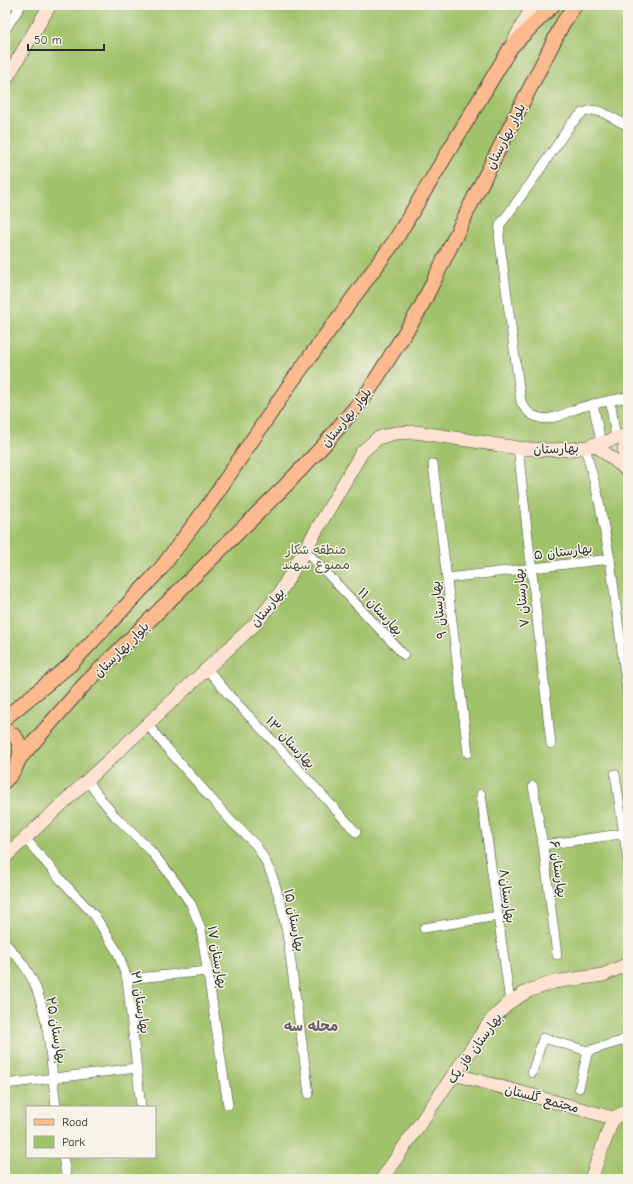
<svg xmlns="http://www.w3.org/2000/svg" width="633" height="1184" viewBox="0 0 633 1184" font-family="'Comic Neue','Playpen Sans Arabic',sans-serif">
<rect width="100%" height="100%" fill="#f7f3e8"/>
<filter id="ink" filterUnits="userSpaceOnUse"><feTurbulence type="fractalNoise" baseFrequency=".025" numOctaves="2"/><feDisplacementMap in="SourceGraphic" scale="8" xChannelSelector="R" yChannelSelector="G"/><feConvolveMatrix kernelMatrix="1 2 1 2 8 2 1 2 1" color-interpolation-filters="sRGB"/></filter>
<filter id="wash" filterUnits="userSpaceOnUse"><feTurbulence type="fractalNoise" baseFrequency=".012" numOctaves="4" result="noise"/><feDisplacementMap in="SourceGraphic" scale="16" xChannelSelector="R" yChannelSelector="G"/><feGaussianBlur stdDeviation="0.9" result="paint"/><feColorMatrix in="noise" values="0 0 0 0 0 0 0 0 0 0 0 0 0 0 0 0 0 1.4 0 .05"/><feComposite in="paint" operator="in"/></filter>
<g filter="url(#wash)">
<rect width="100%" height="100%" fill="#eedcb9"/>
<!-- green -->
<path fill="#a0c26b" stroke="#66764b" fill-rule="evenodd" d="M5,5h623v1174h-623zM27,1107h128v50h-128z"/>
</g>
<g filter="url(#ink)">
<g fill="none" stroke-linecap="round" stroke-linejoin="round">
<defs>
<g id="street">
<path d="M5,30l16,-25"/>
<path d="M628,126l-26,-14 -10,-2 -10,3 -11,11 -36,53 -35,48 -1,11 22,166c4,8 10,14 19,16 13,3 29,-7 42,-11 15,-4 30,-7 46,-10"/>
<path d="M610,400l6,38"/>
<path d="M593,404l8,38"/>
<path d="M585,447l13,49 12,63 18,139"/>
<path d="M518,448l33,296"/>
<path d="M433,464l35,289"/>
<path d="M305,550l99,105"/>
<path d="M447,578l163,-19"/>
<path d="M207,669l22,26 42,44 85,93"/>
<path d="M147,724l19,23 65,74 25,24 9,15 8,18 8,26 6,30 22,160"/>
<path d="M615,774l13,88"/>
<path d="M87,780l14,19 14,17 35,34 22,27 19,27 10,25 27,176"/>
<path d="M533,786l10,59 14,110"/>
<path d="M481,794l29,208"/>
<path d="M25,838l37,43 33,35 23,37 9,26 14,128"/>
<path d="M543,845l85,-12"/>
<path d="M424,928l74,-12"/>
<path d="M5,943c7,8 14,15 20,24 26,39 25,94 31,140"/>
<path d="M127,979l81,-8"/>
<path d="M532,1073l11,-35 45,13 33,-10 7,-4"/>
<path d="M5,1084l131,-16"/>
<path d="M579,1088l9,-37"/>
<path d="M63,1157l3,17"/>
</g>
<g id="secondary">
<path d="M513,42l20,-37"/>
<path d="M5,81l45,-76"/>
<path d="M628,440c-6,7 -4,16 0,24"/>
<path d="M594,444l34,27"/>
<path d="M5,857l250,-233 23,-28 84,-144 16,-14 17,-5 21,-1 102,16c21,2 47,3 68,-1 14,-3 28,-8 42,-13"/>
<path d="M454,1074l159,44 15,-7"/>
<path d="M382,1179l109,-159 19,-18 18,-11 26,-9 49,-7 25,-11"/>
<path d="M591,1179l22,-61"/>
</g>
<g id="primary">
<path d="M5,718l65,-53 89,-94 51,-68 80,-119 104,-142 117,-195 42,-42"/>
<path d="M5,730c25,11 15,36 0,51"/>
<path d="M20,758l63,-72 202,-200 38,-40 43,-51 54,-86 52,-107 91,-179 12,-18"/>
</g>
</defs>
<!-- street casing -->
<use href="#street" stroke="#484640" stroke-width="10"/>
<!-- secondary casing -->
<use href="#secondary" stroke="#484640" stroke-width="14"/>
<!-- primary casing -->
<use href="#primary" stroke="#484640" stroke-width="16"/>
<!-- street -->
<use href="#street" stroke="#fff" stroke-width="9"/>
<!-- secondary -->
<use href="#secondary" stroke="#fee3d2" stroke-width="13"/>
<!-- primary -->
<use href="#primary" stroke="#fcba8e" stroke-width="14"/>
</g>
</g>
<g text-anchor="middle" stroke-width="3" stroke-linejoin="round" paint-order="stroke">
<!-- street labels -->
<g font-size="13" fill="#2b2b2b" stroke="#f7f3e8">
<text transform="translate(505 136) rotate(-63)" y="5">بلوار بهارستان</text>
<text transform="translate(346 417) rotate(-51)" y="5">بلوار بهارستان</text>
<text transform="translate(556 448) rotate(-2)" y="5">بهارستان</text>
<text transform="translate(563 551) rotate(-7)" y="5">بهارستان ۵</text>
<text transform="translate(521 598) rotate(-96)" y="5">بهارستان ۷</text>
<text transform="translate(267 607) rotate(-51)" y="5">بهارستان</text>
<text transform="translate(438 610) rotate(-97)" y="5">بهارستان ۹</text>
<text transform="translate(381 611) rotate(47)" y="5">بهارستان ۱۱</text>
<text transform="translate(121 649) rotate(-45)" y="5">بلوار بهارستان</text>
<text transform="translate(291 742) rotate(47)" y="5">بهارستان ۱۳</text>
<text transform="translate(559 869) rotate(82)" y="5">بهارستان ۶</text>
<text transform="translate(508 896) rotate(82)" y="5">بهارستان۸</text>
<text transform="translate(295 920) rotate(79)" y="5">بهارستان ۱۵</text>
<text transform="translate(218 957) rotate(80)" y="5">بهارستان ۱۷</text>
<text transform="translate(141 1002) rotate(81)" y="5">بهارستان ۲۱</text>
<text transform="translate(57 1030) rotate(80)" y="5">بهارستان ۲۵</text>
<text transform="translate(474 1048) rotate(-54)" y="5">بهارستان فاز یک</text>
<text transform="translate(542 1098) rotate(15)" y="5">مجتمع گلستان</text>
</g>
<!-- park labels -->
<g font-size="13" fill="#4e583e" stroke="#f7f3e8">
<text x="316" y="554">منطقه شکار<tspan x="316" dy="15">ممنوع سهند</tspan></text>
</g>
<!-- neighbourhood labels -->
<g font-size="14" font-weight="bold" fill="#6a596a" stroke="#f7f3e8">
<text x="311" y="1031">محله سه</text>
</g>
</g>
<!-- margin -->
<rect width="633" height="1184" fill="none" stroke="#f7f3e8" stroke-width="20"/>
<!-- legend -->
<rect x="26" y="1106" width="130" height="52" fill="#f7f3e8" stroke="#a5a39c"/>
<rect x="34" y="1119" width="20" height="6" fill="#fcba8e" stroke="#a5a39c"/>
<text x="62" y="1126" font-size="12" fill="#2b2b2b">Road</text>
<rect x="34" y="1136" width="20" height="12" fill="#a0c26b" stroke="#a5a39c"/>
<text x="62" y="1146" font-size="12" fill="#2b2b2b">Park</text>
<!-- scale -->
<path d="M28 44v6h76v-6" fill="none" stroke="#2b2b2b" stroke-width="2"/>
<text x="34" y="44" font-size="12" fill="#2b2b2b" stroke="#f7f3e8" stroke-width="3" paint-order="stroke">50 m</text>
</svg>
